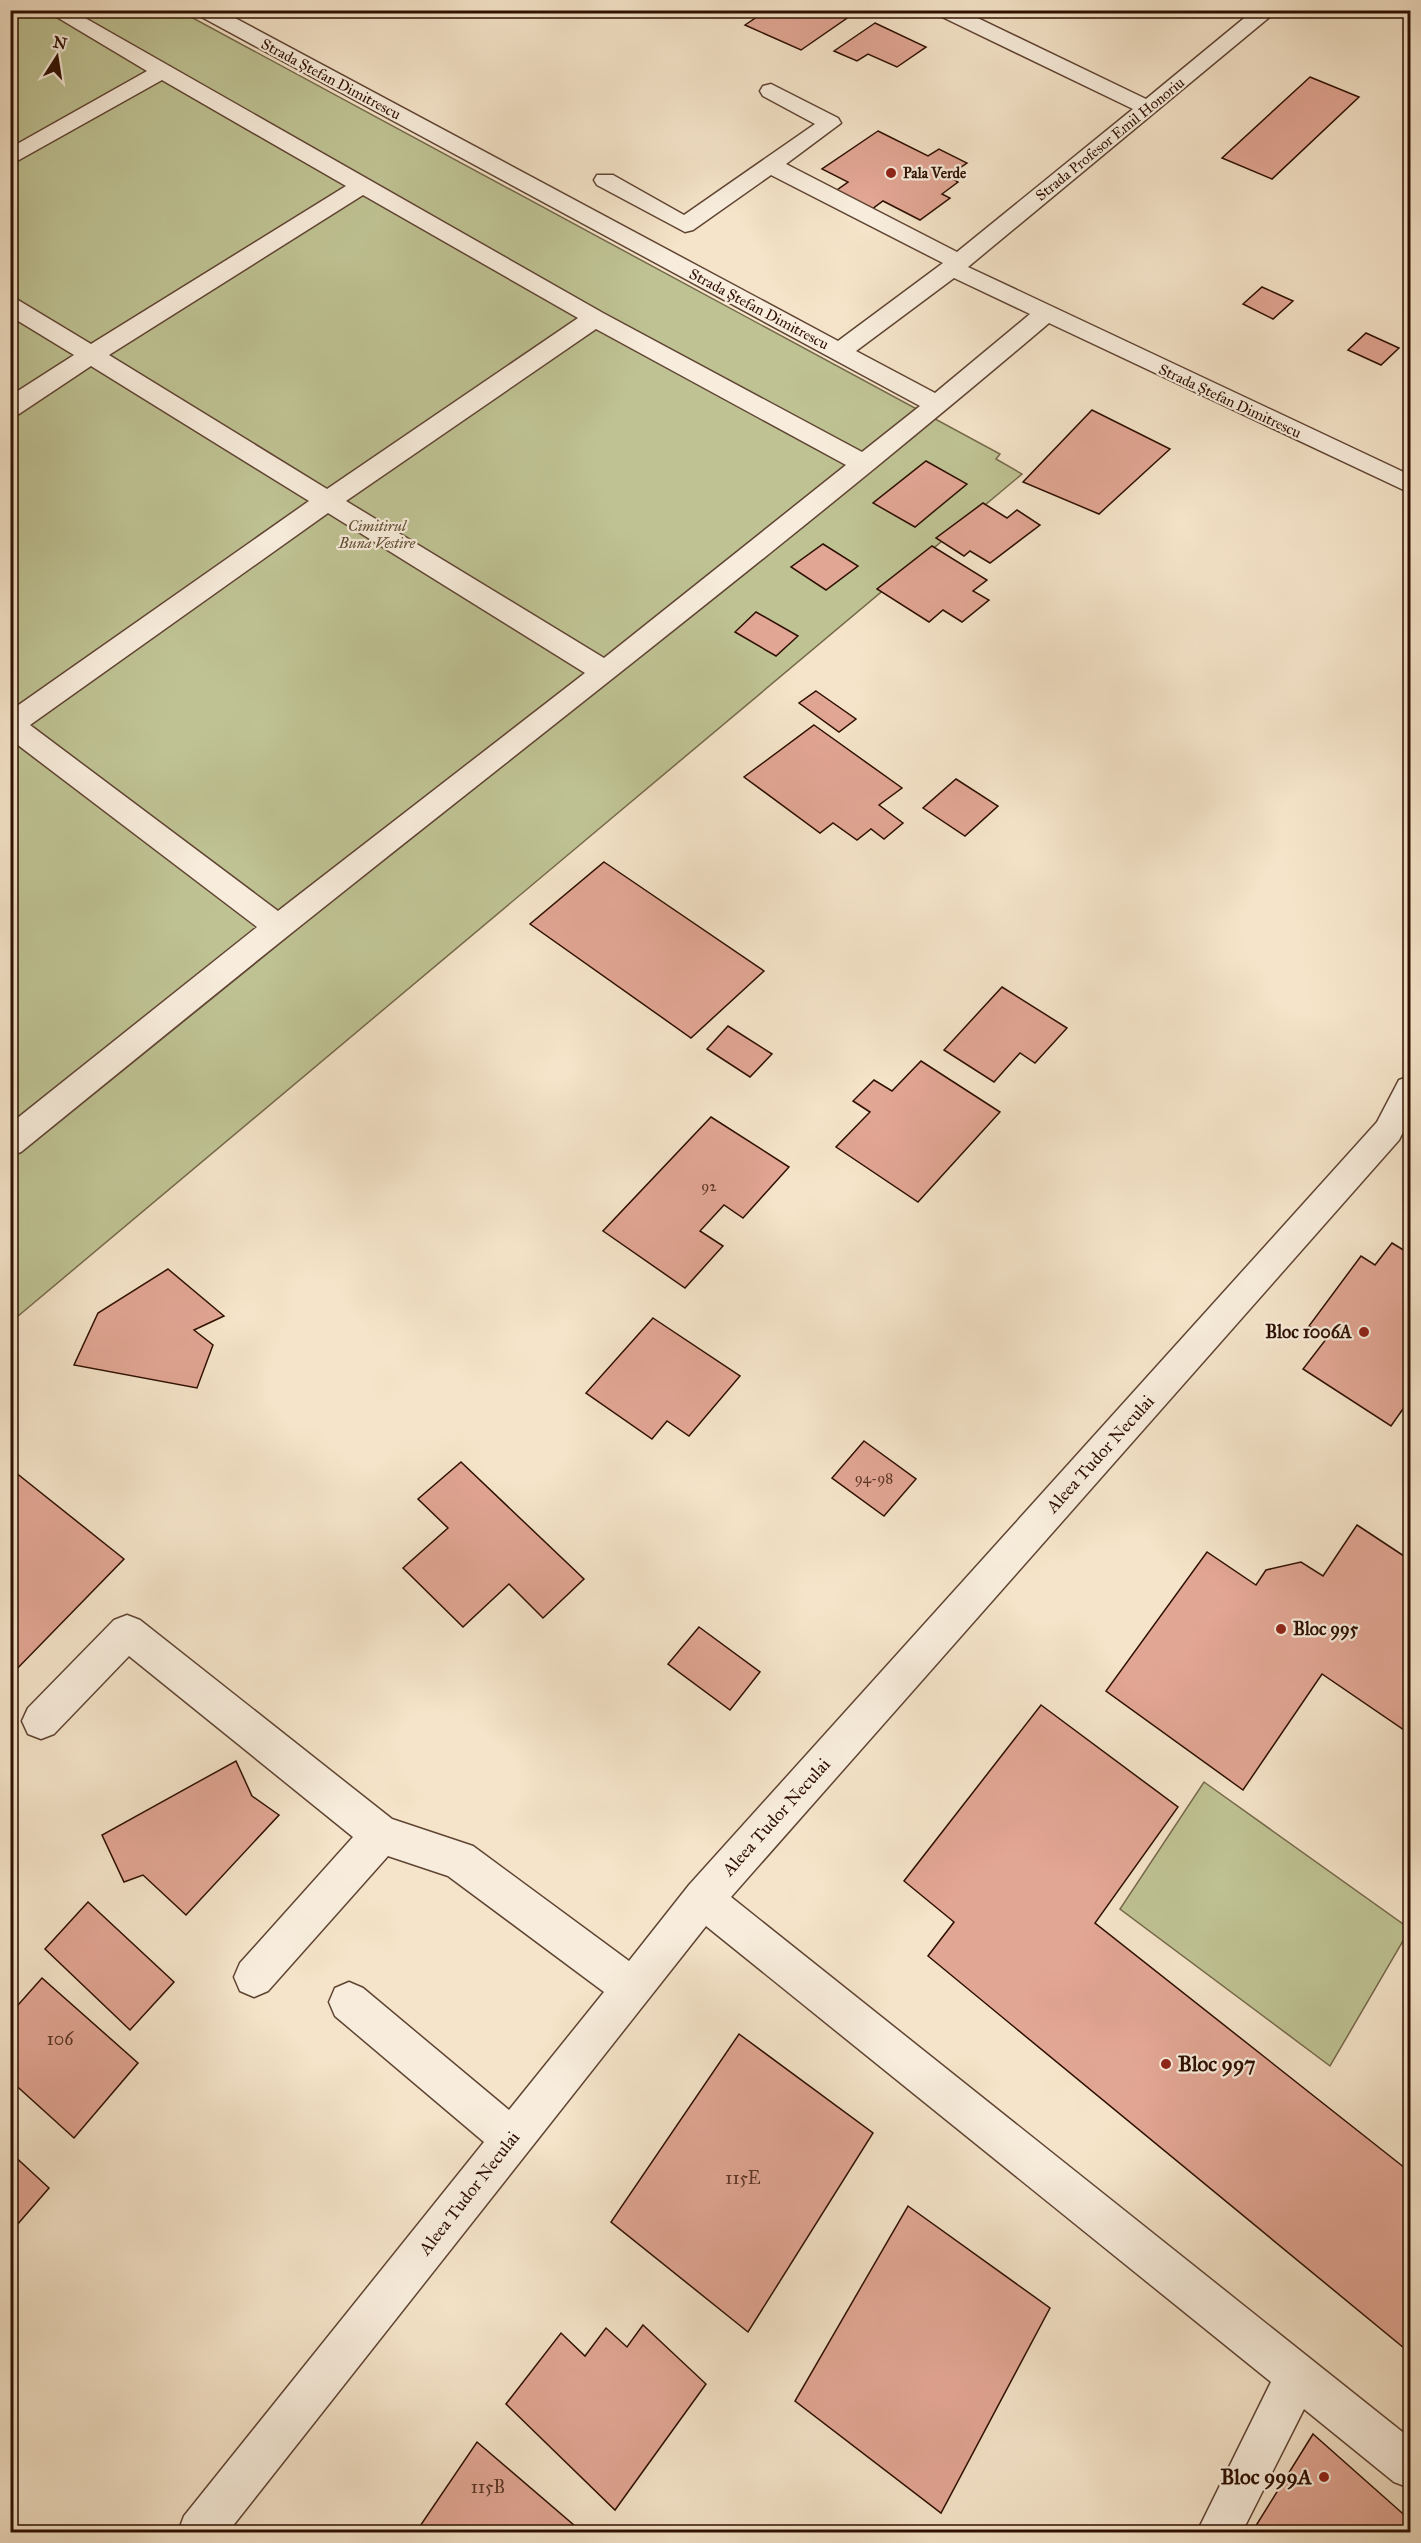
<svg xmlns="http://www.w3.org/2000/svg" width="1421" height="2543" viewBox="0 0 1421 2543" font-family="'IM FELL Great Primer',serif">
<rect width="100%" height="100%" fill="#f5e4c9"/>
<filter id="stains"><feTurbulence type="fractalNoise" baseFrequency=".00333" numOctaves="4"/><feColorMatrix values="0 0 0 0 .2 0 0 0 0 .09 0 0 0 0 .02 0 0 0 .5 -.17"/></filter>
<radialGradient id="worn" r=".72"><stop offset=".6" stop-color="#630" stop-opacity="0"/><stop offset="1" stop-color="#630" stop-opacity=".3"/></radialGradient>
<!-- green -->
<g fill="#bfc394" stroke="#76694a" stroke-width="1.5">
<path d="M11,11h169l820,443 -4,5 26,15 -1011,848z"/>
<path d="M1204,1782l206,147 -80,137 -210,-157z"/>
</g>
<!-- building -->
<g fill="#e2a694" stroke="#2e0f01" stroke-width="1.5">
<path d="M767,10h79l7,4 -52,36 -56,-25z"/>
<path d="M875,23l51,24 -29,20 -29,-13 -11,7 -23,-10z"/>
<path d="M1310,77l49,20 -87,82 -50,-21z"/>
<path d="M878,131l50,25 11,-7 28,14 -19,13 10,6 -16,12 8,4 -30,22 -37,-19 -11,8 -35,-19 11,-8 -26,-13z"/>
<path d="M1262,287l31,14 -20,18 -30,-15z"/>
<path d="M1366,333l33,15 -18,17 -33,-15z"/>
<path d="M1092,410l78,39 -71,65 -76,-32z"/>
<path d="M926,461l41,23 -52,43 -42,-24z"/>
<path d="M983,503l24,15 10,-8 23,15 -50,38 -20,-12 -6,5 -28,-18z"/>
<path d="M823,544l35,22 -32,24 -35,-23z"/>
<path d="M932,546l55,34 -14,11 16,9 -27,22 -19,-12 -14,12 -52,-33z"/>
<path d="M756,612l42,24 -22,20 -41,-24z"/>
<path d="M816,691l40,28 -17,13 -40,-29z"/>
<path d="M814,725l88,63 -23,17 24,18 -19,16 -13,-10 -14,11 -24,-17 -13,10 -76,-56z"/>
<path d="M956,779l42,27 -33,30 -42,-28z"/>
<path d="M604,862l160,109 -73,67 -161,-114z"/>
<path d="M1002,987l65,41 -32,35 -15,-10 -26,29 -50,-32z"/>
<path d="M728,1026l44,28 -22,23 -43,-28z"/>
<path d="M921,1061l79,51 -82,90 -82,-55 34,-35 -17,-11 21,-21 18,11z"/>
<path d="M711,1117l78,50 -46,51 -19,-13 -24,26 23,15 -38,42 -82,-57z"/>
<path d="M1392,1243l18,11v145l-19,27 -88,-57 24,-31 -18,-12 52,-70 14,9z"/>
<path d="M168,1269l56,47 -30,14 19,15 -16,43 -123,-23 24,-52z"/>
<path d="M653,1318l87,58 -51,60 -22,-15 -15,18 -66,-46z"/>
<path d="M864,1441l52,38 -32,37 -52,-38z"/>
<path d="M461,1462l123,117 -41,39 -34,-34 -46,43 -60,-59 45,-40 -30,-29z"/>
<path d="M10,1468l114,91 -114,117z"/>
<path d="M1357,1525l53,35v174l-88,-60 -79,116 -137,-99 101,-139 49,33 10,-15 35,-8 22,14z"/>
<path d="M699,1627l61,45 -30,38 -62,-46z"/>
<path d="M1041,1705l137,102 -83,116 315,249v181l-482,-397 26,-34 -50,-41z"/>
<path d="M236,1761l16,35 27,19 -93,100 -43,-40 -19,7 -22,-47z"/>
<path d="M88,1902l86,80 -44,48 -85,-81z"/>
<path d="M42,1978l96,85 -64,75 -64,-58v-66z"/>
<path d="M739,2034l134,99 -125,199 -137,-110z"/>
<path d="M10,2152l39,36 -39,45z"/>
<path d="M908,2206l142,102 -109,205 -146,-112z"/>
<path d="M643,2325l63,59 -91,126 -109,-106 55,-71 24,23 21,-28 21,19z"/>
<path d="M1313,2434l97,86v12h-158z"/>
<path d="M477,2442l105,90h-166z"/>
</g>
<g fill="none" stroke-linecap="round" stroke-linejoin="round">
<defs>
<g id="minor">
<path d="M45,10h26l532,303 259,139 58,-46 -724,-392 -3,-4h27l618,331 105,-78 -172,-88 -78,55 -8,2 -88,-47 -3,-5 3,-5h16l71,40 131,-91 -52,-28 -3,-5 3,-5 8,-2 67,34 3,5 -55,41 171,88 176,-143 -197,-95 -3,-4h28l185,89 108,-89h24l-310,257 442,208v18l-361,-170c-248,211 -506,409 -760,612 -90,72 -179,145 -268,217l-11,4v-32l247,-197 -247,-188v-28l299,-210 -218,-135 -72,48 -9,2v-20l64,-41 -64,-39v-18l8,2 73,44 255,-158 -184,-106 -152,85v-17l137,-77zM363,195l215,123 -251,171 -218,-134zM954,278l76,36 -95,79 -79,-42zM596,329l250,136 -242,193 -258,-157zM328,513l257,160 -307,238 -248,-186z"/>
<path d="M1410,1076v42l-11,22 -668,757 679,541v50l-16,-6 -90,-73 -62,123h-45l74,-150 -565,-456 -478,606h-50l6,-16 300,-374 -149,-126 -6,-14 6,-14 14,-6 14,6 146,122 95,-118 -156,-116 -60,-20 -120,135 -14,6 -14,-6 -6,-14 6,-14 113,-126 -224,-181 -75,78 -13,5 -13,-5 -6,-13 6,-13 86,-88 13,-5 13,5 252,199 81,27 156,115 60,-76 688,-763 22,-42z"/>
</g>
</defs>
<!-- minor casing -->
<use href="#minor" stroke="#604433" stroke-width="3"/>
<!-- minor -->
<use href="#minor" fill="#f8eddc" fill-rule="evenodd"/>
</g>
<!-- markers -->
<g fill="#8f2418" stroke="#f8eddc" stroke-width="2">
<circle cx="891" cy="173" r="6"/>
<circle cx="1364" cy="1332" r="6"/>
<circle cx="1281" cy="1629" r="6"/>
<circle cx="1166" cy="2064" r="6"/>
<circle cx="1324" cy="2477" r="6"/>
</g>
<g text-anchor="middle" stroke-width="4.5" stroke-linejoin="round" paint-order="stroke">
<!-- far-street labels -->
<g font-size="15" fill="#2e0f01" stroke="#f8eddc">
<text transform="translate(331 79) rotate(28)" y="5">Strada Ștefan Dimitrescu</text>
<text transform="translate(1110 139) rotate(-39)" y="5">Strada Profesor Emil Honoriu</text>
<text transform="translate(759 309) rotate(28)" y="5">Strada Ștefan Dimitrescu</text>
<text transform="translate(1230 401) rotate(25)" y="5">Strada Ștefan Dimitrescu</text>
</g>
<!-- far-poi labels -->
<g font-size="15" font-weight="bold" fill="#2e0f01" stroke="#f8eddc" text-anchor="start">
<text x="903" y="178">Pala Verde</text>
</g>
<!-- far-park labels -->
<g font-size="15" font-style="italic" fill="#614e34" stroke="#f8eddc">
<text x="377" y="531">Cimitirul<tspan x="377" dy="17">Buna Vestire</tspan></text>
</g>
<!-- number labels -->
<g font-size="15" fill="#5b3526">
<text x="709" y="1191">92</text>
<text x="874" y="1483">94-98</text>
</g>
<!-- poi labels -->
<g font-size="18" font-weight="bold" fill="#2e0f01" stroke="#f8eddc" text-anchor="end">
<text x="1352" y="1338">Bloc 1006A</text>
<text x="1293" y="1635" text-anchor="start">Bloc 995</text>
</g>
<!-- street labels -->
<g font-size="18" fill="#2e0f01" stroke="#f8eddc">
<text transform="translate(1100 1454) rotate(-48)" y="6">Aleea Tudor Neculai</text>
<text transform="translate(776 1817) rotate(-48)" y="6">Aleea Tudor Neculai</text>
<text transform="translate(469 2193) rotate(-52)" y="6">Aleea Tudor Neculai</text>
</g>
<!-- near-number labels -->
<g font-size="18" fill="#5b3526">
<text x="60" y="2045">106</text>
<text x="743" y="2184">115E</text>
<text x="488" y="2493">115B</text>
</g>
<!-- near-poi labels -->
<g font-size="21" font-weight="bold" fill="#2e0f01" stroke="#f8eddc" text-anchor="start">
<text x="1178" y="2071">Bloc 997</text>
<text x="1312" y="2484" text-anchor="end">Bloc 999A</text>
</g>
</g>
<!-- margin -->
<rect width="1421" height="2543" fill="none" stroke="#f5e4c9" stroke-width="36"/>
<rect x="12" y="12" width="1397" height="2519" fill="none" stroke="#2e0f01" stroke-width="3"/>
<rect x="18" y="18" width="1385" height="2507" fill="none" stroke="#2e0f01" stroke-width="1.5"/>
<!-- north arrow -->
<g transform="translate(57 57) rotate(12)" stroke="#f8eddc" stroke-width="4.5" paint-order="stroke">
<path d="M0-4.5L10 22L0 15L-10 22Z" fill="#2e0f01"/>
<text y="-9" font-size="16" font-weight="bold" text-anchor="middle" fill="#2e0f01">N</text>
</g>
<rect width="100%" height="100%" filter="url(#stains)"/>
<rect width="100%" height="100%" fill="url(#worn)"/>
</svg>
